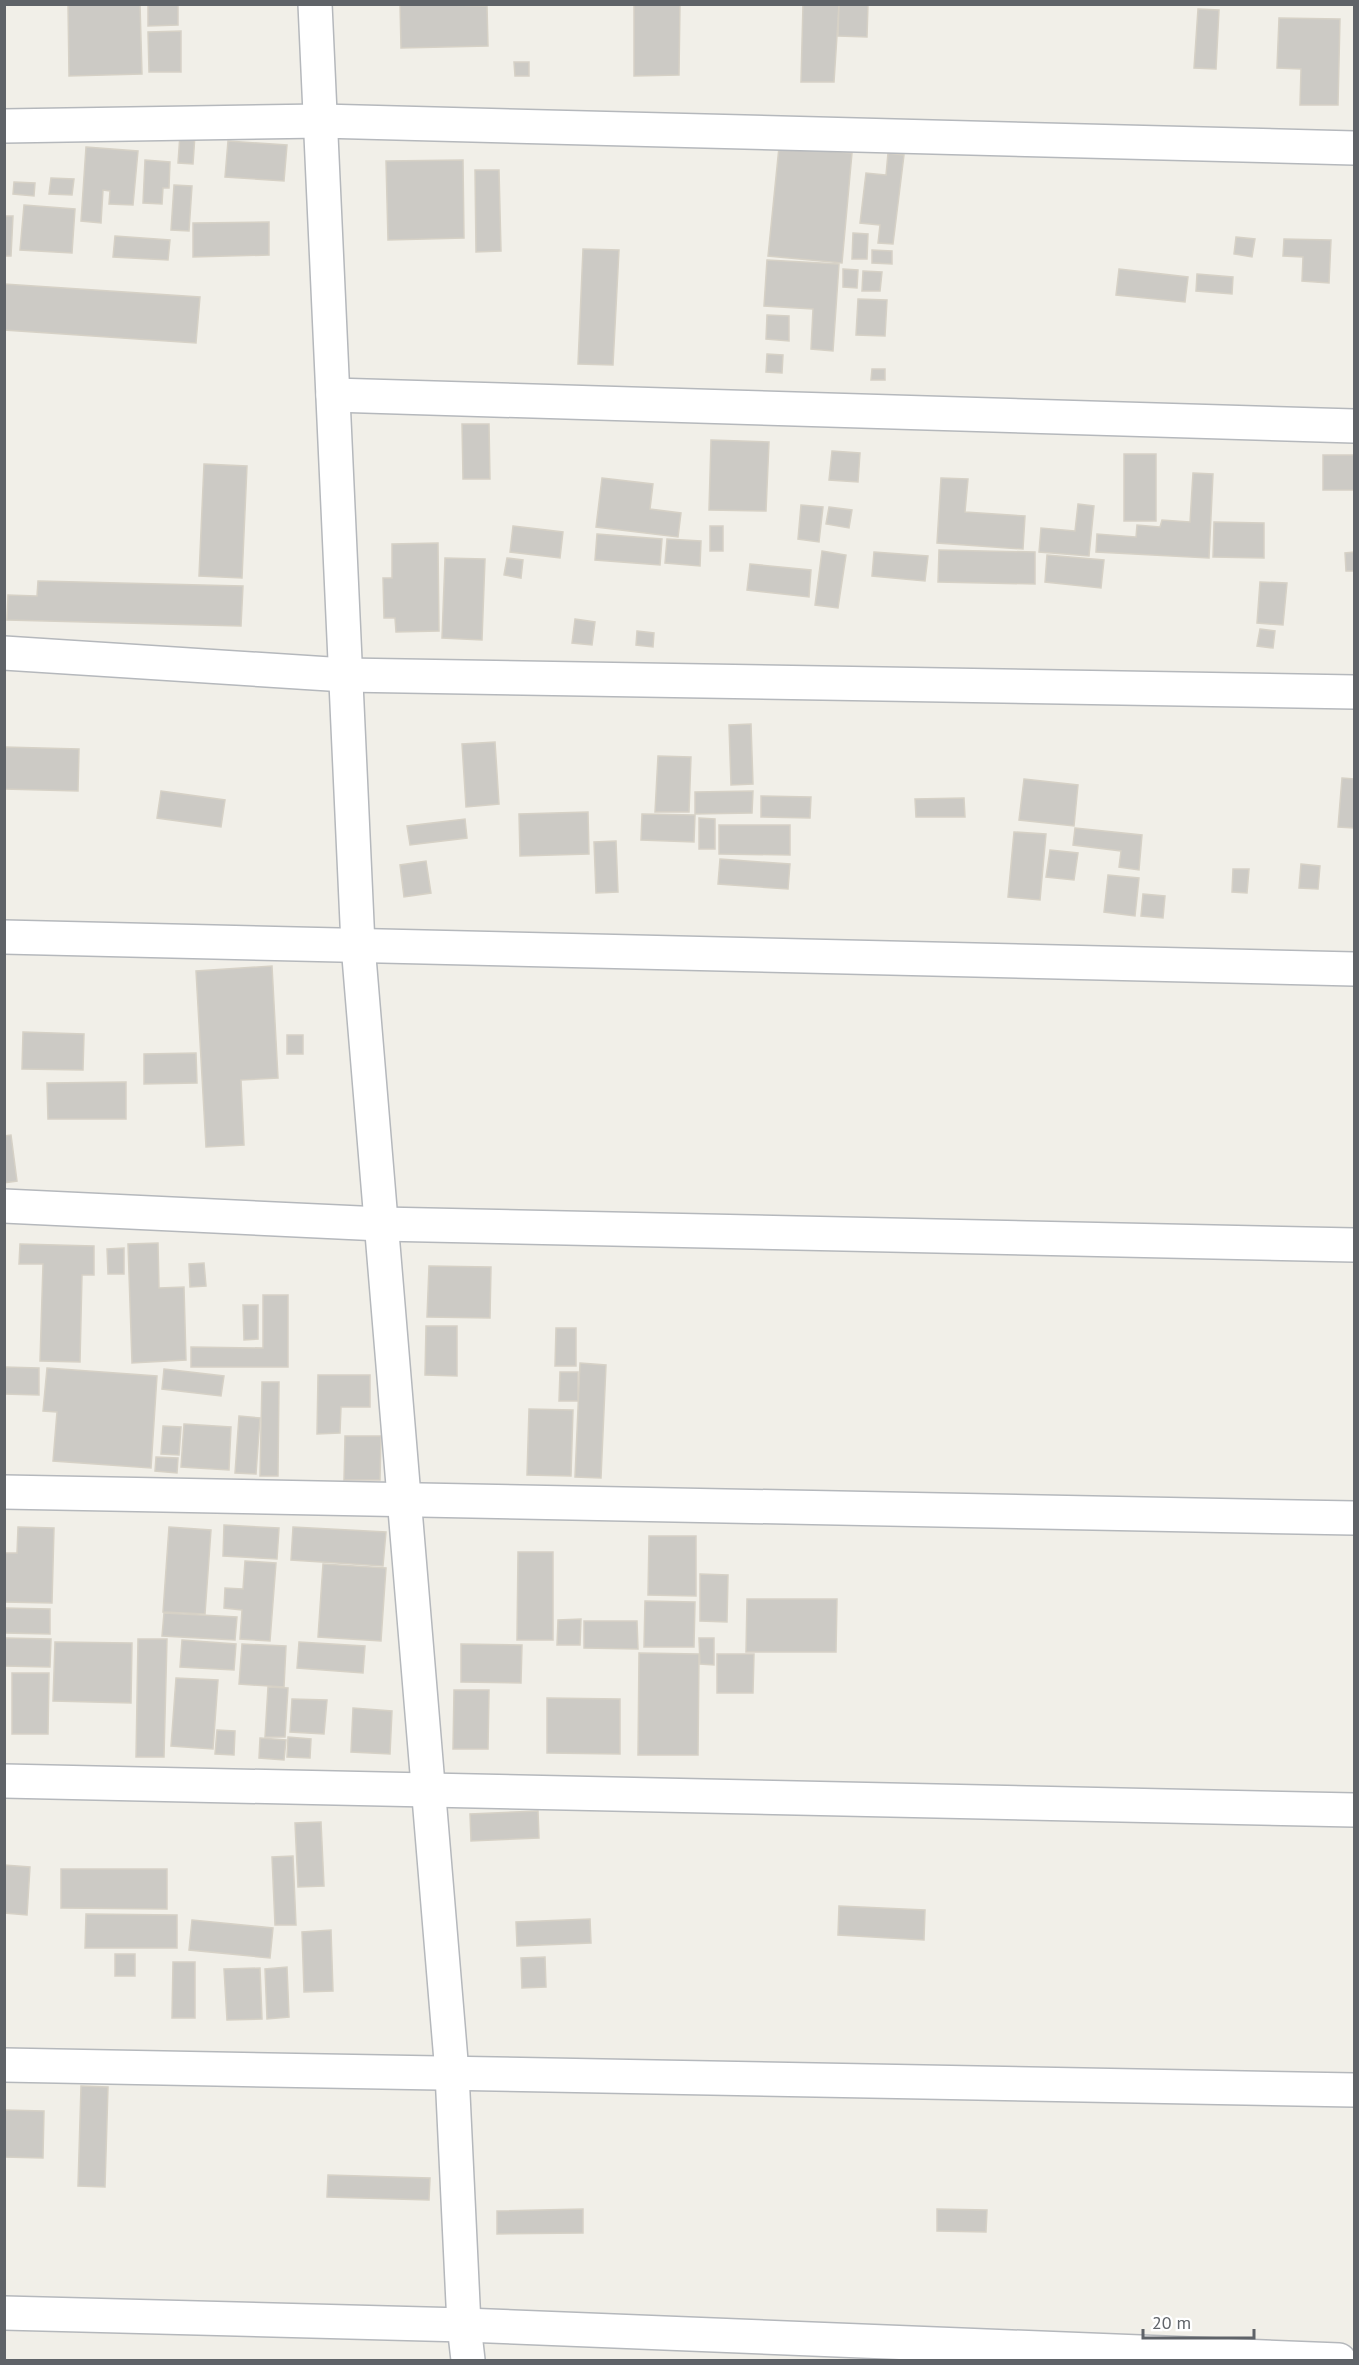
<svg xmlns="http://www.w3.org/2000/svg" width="1359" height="2365" viewBox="0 0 1359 2365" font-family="'PT Sans',sans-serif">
<rect width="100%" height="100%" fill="#f1efe8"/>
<!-- building -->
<g fill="#cccac5" stroke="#d6d1c6" stroke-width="1.5">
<path d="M68,4h72l2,70 -73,2z"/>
<path d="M148,4h30v21l-30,1z"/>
<path d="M400,4l87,2 1,40 -87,2z"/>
<path d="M634,4h46l-1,71 -45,1z"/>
<path d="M803,4h36l-5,78h-33z"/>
<path d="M839,4h29l-1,33 -29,-1z"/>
<path d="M1198,9l21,1 -3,59 -22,-1z"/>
<path d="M1279,18l61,1 -2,86h-38l1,-36 -24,-1z"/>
<path d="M181,31v41h-32l-1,-40z"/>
<path d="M514,62h15v14h-14z"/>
<path d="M180,134l15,1 -2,29 -15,-1z"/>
<path d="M228,141l59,4 -3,36 -59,-4z"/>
<path d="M86,147l52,4 -5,54 -24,-1 1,-13 -7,-1 -2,33 -20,-2z"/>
<path d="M779,147l73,6 -10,110 -74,-7z"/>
<path d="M888,153l16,2 -11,89 -15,-1 2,-18 -20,-2 6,-50 20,2z"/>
<path d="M145,160l25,2 -1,26h-6l-1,16 -19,-1z"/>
<path d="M463,160l1,78 -76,2 -2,-79z"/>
<path d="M475,170h24l2,81 -25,1z"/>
<path d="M51,178l23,1 -2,16 -23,-1z"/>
<path d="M14,182l21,1 -1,13 -21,-2z"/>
<path d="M174,185l18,1 -3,45 -18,-1z"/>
<path d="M24,205l51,4 -3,44 -52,-3z"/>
<path d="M4,216h9l-2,40h-7z"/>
<path d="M269,222v33l-76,2v-34z"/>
<path d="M853,233l15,1 -1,25h-15z"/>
<path d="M115,236l55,4 -2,20 -55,-3z"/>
<path d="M1236,237l19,2 -3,18 -18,-3z"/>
<path d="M1284,239l47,1 -2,43 -27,-2 1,-24 -20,-1z"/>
<path d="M583,249l36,1 -6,115 -35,-1z"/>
<path d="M872,250l20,1v13l-20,-1z"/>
<path d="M767,260l72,4 -6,87 -22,-2 2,-40 -49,-3z"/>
<path d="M843,269l15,1 -1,18 -14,-1z"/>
<path d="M1119,269l69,8 -3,25 -69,-7z"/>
<path d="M863,271l19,1 -2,19h-18z"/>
<path d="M1197,274l36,3 -1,17 -36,-3z"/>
<path d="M4,284l196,13 -4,46 -192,-13z"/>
<path d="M858,299l29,1 -2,36 -29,-1z"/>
<path d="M767,315l22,1v25l-23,-2z"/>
<path d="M767,354l16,1 -1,18 -16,-1z"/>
<path d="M872,369h13v11h-14z"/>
<path d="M462,424h27l1,55h-27z"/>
<path d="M711,440l58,2 -3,69 -57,-1z"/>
<path d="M832,451l28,2 -2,29 -29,-2z"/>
<rect x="1124" y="454" width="32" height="67"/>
<rect x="1323" y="455" width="31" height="35"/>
<path d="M204,464l43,2 -5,112 -43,-2z"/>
<path d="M1193,473l20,1 -4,84 -113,-6 1,-18 39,3 1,-12 23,2 2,-7 28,2z"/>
<path d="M602,478l51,6 -3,25 31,4 -3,24 -82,-10z"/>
<path d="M941,478l27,1 -3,33 60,4 -2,33 -86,-6z"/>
<path d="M1078,504l16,2 -5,50 -50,-4 2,-24 34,3z"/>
<path d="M801,505l22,2 -4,35 -21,-3z"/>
<path d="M829,507l23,3 -3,18 -23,-4z"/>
<path d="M1214,522l50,1v35l-51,-1z"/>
<path d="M513,526l50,6 -3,26 -50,-6z"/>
<rect x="710" y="526" width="13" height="25"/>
<path d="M597,534l65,5 -2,26 -65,-5z"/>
<path d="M667,539l34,2 -1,25 -35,-3z"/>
<path d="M438,543l1,88 -43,1 -1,-14h-11l-1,-40h9v-34z"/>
<path d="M939,550l96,2v32l-97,-2z"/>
<path d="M822,551l24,4 -8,53 -23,-3z"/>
<path d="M874,552l54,4 -3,25 -53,-5z"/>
<path d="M1354,552v19h-8l-1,-18z"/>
<path d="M1047,555l57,5 -3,28 -56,-6z"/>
<path d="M445,558l40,1 -3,81 -40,-2z"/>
<path d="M507,558l16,2 -2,18 -17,-3z"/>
<path d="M750,564l61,6 -2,27 -62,-7z"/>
<path d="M38,581l205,5 -2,40 -234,-6 1,-25 29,1z"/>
<path d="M1260,582l27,1 -4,42 -26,-2z"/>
<path d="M575,619l20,3 -3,23 -20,-2z"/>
<path d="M1260,629l15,2 -2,17 -16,-2z"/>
<path d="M637,631l17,2 -1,14 -17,-2z"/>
<path d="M751,724l2,60 -22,1 -2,-60z"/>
<path d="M495,742l4,62 -33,3 -4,-63z"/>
<path d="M4,747l75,2 -1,42 -74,-2z"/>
<path d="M658,756l33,1 -2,55h-34z"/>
<path d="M1342,778l12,1v49l-16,-1z"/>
<path d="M1024,779l54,6 -4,41 -55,-6z"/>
<path d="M161,791l64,9 -4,27 -64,-9z"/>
<path d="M753,791l-1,22 -57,1v-22z"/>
<path d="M761,796l50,1 -1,21 -49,-1z"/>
<path d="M964,798l1,19h-49l-1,-18z"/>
<path d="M588,812l1,42 -69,2 -1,-42z"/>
<path d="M642,814l53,1 -1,27 -53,-2z"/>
<path d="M699,818l16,1v30h-16z"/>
<path d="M465,819l2,19 -57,7 -3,-19z"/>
<path d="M719,825h71v30l-71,-1z"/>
<path d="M1075,828l67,7 -3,35 -20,-3 2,-16 -48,-6z"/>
<path d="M1014,832l32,2 -6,66 -32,-3z"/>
<path d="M616,841l2,51 -22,1 -2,-51z"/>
<path d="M1050,850l28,3 -4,27 -28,-3z"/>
<path d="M720,859l70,5 -2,25 -70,-5z"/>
<path d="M426,861l5,32 -27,4 -4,-32z"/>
<path d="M1301,864l19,2 -2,23 -19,-1z"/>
<path d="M1233,869h16l-2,24 -15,-1z"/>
<path d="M1108,875l31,3 -4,38 -31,-4z"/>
<path d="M1143,894l22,2 -2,22 -22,-2z"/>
<path d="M272,966l6,112 -37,2 3,65 -38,2 -10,-176z"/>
<path d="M23,1032l61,2 -1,36 -61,-1z"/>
<rect x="287" y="1035" width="16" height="19"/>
<path d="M196,1053l1,30 -53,1v-30z"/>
<path d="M126,1082v37h-78l-1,-36z"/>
<path d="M11,1135l6,46 -13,2v-47z"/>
<path d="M158,1243l1,45 25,-1 2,73 -54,3 -4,-119z"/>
<path d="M20,1244l74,2v29h-12l-2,87 -40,-1 3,-97h-24z"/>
<path d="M124,1248v26h-16l-1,-25z"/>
<path d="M204,1263l2,23 -16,1 -1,-23z"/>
<path d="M429,1266l62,1 -1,51 -63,-1z"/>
<path d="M263,1295h25v72h-97v-20l72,1z"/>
<path d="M243,1305h15v34l-14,1z"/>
<path d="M426,1326h31v50l-32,-1z"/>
<path d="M556,1328h20v38h-21z"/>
<path d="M580,1363l26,2 -5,113 -26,-1z"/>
<path d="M4,1367l35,1v27l-35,-1z"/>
<path d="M47,1368l110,8 -6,92 -98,-7 4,-49 -14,-1z"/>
<path d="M164,1369l60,7 -3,20 -59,-7z"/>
<path d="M560,1372h18v29h-19z"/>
<path d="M318,1375h52v32h-29l-1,26 -23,1z"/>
<path d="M262,1382h17l-1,94h-18z"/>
<path d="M529,1409l44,1 -2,66 -44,-1z"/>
<path d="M239,1416l21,2 -4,56 -21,-1z"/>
<path d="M184,1424l47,3 -2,43 -48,-3z"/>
<path d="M163,1426l18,1 -2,28 -18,-1z"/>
<path d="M345,1436h36l-1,44h-36z"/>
<path d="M156,1457l22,1 -1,15 -22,-2z"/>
<path d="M224,1525l55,3 -2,31 -54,-3z"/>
<path d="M18,1527l36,1 -2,75 -48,-1v-49h13z"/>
<path d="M169,1527l42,3 -6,84 -42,-2z"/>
<path d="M293,1527l93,5 -3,34 -92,-6z"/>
<path d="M649,1536h47v60l-48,-1z"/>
<path d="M518,1552h35v88h-36z"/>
<path d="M245,1561l31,2 -6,78 -30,-2 2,-29 -18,-2 1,-20 18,1z"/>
<path d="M323,1564l63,4 -5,73 -63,-4z"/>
<path d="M700,1574l28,1 -1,47 -27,-1z"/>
<path d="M747,1599h90l-1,53h-90z"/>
<path d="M645,1601l50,1 -1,45h-50z"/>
<path d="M4,1608l46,1v25l-46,-1z"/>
<path d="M164,1613l73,4 -2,23 -73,-4z"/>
<path d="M581,1619l-1,26h-23l1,-25z"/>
<path d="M584,1621h53l1,28 -54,-1z"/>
<path d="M4,1638l47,1 -1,28 -46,-1z"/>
<path d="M699,1638h15v27l-14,-1z"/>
<path d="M138,1639h29l-3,118h-28z"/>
<path d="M182,1640l54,4 -2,26 -54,-3z"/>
<path d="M55,1642l77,1 -1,60 -78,-2z"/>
<path d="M299,1642l66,4 -2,27 -66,-5z"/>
<path d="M242,1644l44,2 -2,41 -45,-3z"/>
<path d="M461,1644l61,1 -1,38 -60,-1z"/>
<path d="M639,1653l60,1 -1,101h-60z"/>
<path d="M717,1654h37l-1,39h-36z"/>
<path d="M12,1673h37l-1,61h-36z"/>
<path d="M176,1678l42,2 -5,69 -42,-3z"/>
<path d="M268,1687l20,1 -3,49h-20z"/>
<path d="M454,1690h35l-1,59h-35z"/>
<path d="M547,1698l73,1v55l-73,-1z"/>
<path d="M292,1699l35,1 -3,34 -34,-2z"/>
<path d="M353,1708l39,3 -2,43 -39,-2z"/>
<path d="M217,1730l18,1 -1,24 -19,-1z"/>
<path d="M288,1737l23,2 -1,19 -23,-1z"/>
<path d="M260,1738l26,2 -2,20 -25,-2z"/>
<path d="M538,1811l1,27 -68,3 -1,-27z"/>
<path d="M321,1822l3,64 -26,1 -3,-64z"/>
<path d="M293,1856l3,69h-21l-3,-68z"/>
<path d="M4,1865l26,2 -3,48 -23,-2z"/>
<path d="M61,1869h106v40l-106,-1z"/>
<path d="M839,1906l86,4 -1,30 -86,-5z"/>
<path d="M86,1914l91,1v33h-92z"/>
<path d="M590,1919l1,24 -74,3 -1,-24z"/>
<path d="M192,1920l81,8 -3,30 -81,-8z"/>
<path d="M331,1930l2,61 -29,1 -2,-60z"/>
<rect x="115" y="1954" width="20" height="22"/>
<path d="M545,1957l1,30 -24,1 -1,-30z"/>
<path d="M173,1962h22v56h-23z"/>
<path d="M287,1967l2,50 -22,2 -2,-50z"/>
<path d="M260,1968l2,51 -35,1 -3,-51z"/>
<path d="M81,2086l27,1 -3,100 -27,-1z"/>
<path d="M4,2110l40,1 -1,47 -39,-1z"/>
<path d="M328,2175l102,3 -1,22 -102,-3z"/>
<path d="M583,2209v24l-86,1v-23z"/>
<path d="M937,2209l50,1 -1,22 -49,-1z"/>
</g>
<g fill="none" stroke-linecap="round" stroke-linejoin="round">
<defs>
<g id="minor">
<path d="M315,4l43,941 94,1128 12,252 4,35"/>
<path d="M4,126l317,-5 1033,27"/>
<path d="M333,395l1021,31"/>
<path d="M4,653l341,22 1009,17"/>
<path d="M4,937l1350,32"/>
<path d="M4,1206l377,18 973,21"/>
<path d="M4,1492l1350,26"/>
<path d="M4,1781l1350,29"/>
<path d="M4,2065l1350,25"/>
<path d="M4,2313l460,12 875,35"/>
</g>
</defs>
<!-- minor casing -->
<use href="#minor" stroke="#b5b8bc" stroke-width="36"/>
<!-- minor -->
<use href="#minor" stroke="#fff" stroke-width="33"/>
</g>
<!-- border -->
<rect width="1359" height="2365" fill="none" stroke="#5f6368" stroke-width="12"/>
<!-- scale -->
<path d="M1143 2329v9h111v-9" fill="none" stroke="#5f6368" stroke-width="3"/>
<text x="1152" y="2329" font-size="18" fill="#5f6368" stroke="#ffffff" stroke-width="4.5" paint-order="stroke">20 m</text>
</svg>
